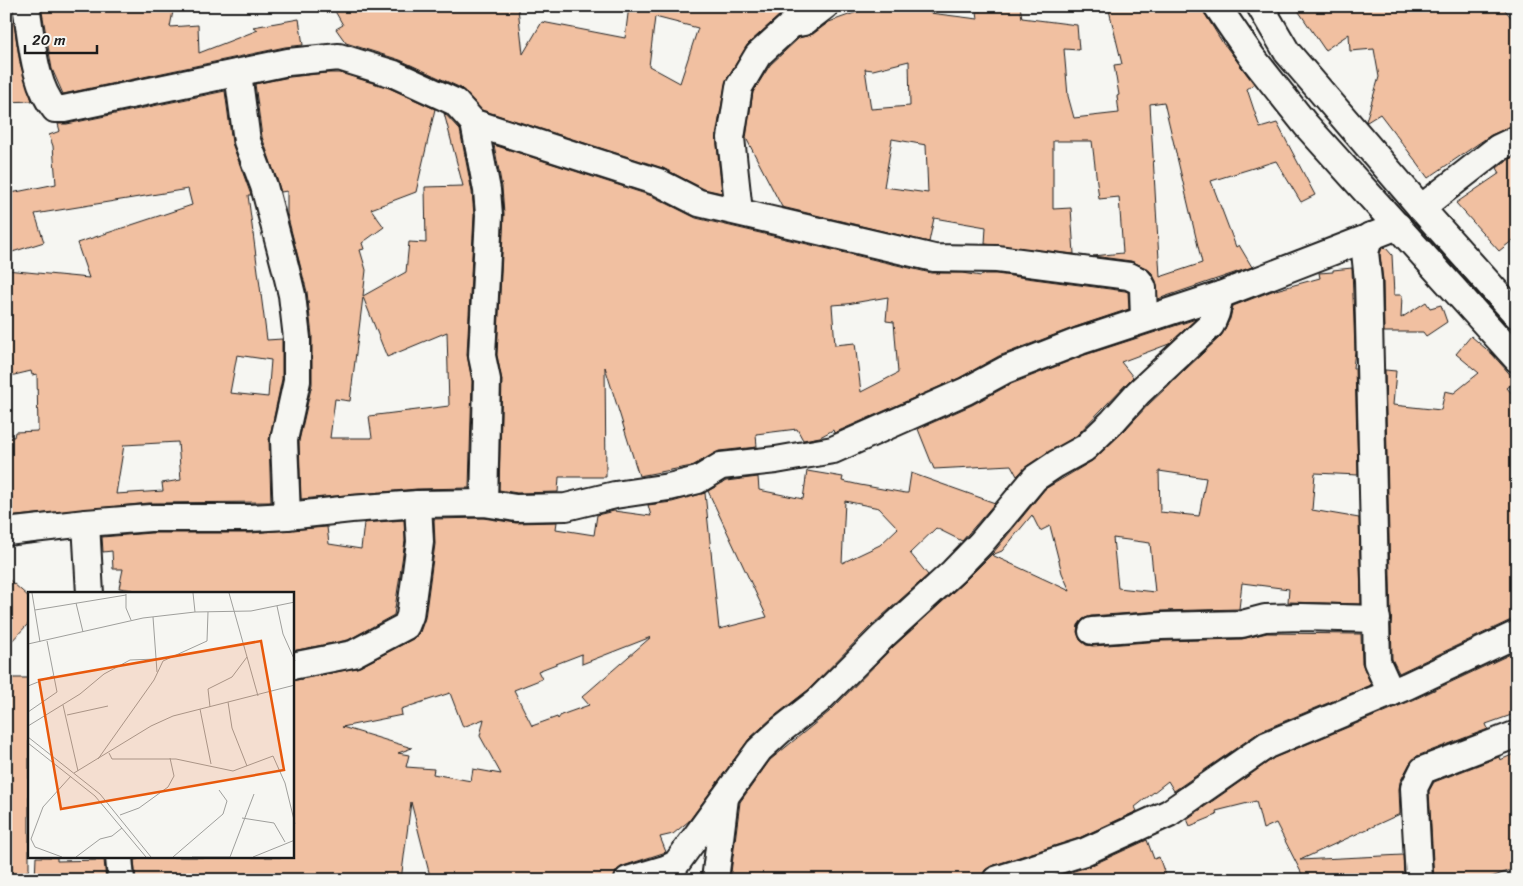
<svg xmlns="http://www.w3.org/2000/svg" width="1523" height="886" viewBox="0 0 1523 886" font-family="Sriracha,sans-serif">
<rect width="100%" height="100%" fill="#f6f6f2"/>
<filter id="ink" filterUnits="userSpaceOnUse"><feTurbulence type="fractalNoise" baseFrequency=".02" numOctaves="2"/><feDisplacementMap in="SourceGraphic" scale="10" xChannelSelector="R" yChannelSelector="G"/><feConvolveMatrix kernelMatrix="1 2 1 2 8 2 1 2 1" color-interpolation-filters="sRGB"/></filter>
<g filter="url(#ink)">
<!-- building -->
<g fill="#f1c0a1" stroke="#1c1c1c" fill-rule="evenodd">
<path d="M6,6h5l9,57 12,38 -26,1z"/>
<path d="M41,6h133l-4,21 28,-2 1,28 59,-23 -5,-3 46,-8 4,26 -18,2 -222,47 -11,-25z"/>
<path d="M332,6h178l1,3 7,-1 5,46 19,-32 83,16 4,-32h161l-1,3 -7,4 -34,31 -22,36 -10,56 6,57 -18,-4 -41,-21 -181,-58 -21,-22 -61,-28 -54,-17 -10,-14 7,-4zM655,17l43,11 -18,55 -31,-17z"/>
<path d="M874,6h2l1,3 20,-3h33v7l48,6 -1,-8h4v-5h39l2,12 55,7 2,25 -15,-1 4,47 6,22 45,-5 -2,-17 2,-1 -5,-30 8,-1 -14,-58h92l24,39h1l29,39 -7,5 13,39 17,-5 38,72 -14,7 -25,-41 -65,20 25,66 3,-2 13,22 -94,32 -2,-18 -4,-8 -6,-5 -15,-7 -38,-5 30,-3 -4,-56 -20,2 -7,-58h-39v68l18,-1 3,46 -89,-10 1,-17 -52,-9 -5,24 -147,-35 -36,-69 7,-46 17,-27 29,-27 14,-4 16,-12zM909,61l1,45 -39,3 -6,-40 8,1zM1164,102l38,161 -42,14 -10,-173zM892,139l34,6 2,48 -44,-6z"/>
<path d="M1295,6h27l24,4v-4h156l15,19v99l-26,11 -63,43 -13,-18 -35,-46 -13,8 -1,-1 13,-44 -5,-28 -24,2 -1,-17 -24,16z"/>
<path d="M326,73h14l49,15 46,21 -19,83 -45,17 13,18 -22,16 2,6 -4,1 6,20 -3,26 43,-24 3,-30 17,1 -1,-56 38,-1 -19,-73 16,17 12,62 2,23 -7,140 5,26 -3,107 -52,1 -116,10 -2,-58 13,-57v-48l-5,-44 -20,-78v-23l-6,1 -19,-55 -7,-53 35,-7zM363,297l24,60 60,-25 2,74 -80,10 3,22h-42l5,-39 15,2z"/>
<path d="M225,91l7,52 19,52h-3l19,145 15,-1v40l-13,61 2,62 -122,1 -143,14v-81l8,1 1,-5 23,-1 -1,-57 -5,1 -1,-4 -25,6v-107l83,8 -12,-35 115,-38 -4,-16 -153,25 9,28 -38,12v-60l50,-10 -3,-38 -4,-11 11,-4 -2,-7h9zM237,355l34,5 -3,37 -38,-4zM178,442l3,38 -19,3 1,8 -47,3 8,-49z"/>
<path d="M494,145l158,51 44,22 235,55h31l19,3 1,-2h14l129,17 3,1 1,17 -54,18 -76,29 -40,22 -125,55 -1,-3 -13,7 -17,3 -6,-11 -41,5 1,13 -38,4 -27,15 -53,10 -34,-109 1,110h-47l-1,15 -41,1 -18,-3 3,-110 -5,-25 7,-141 -2,-27zM888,297l-2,24 8,1 4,51 -37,19 -6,-49 -20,2 -3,-40 15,-1z"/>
<path d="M1517,156v81l-18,14 -43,-48 44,-30 -3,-5 9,-7z"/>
<path d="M1385,247l7,8 2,40h8l-1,23 25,-16 4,6 11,-3 6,17 -21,14 -3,-4h-39l-1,-52 -3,-26 2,-6z"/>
<path d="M1352,268l3,83 -2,17h2l3,107 -43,-2 -3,37 47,8 2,86 -73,-2 1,-13 -47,-6 -3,26 -78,2 -70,5 -8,3 -5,6 -1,7 3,8 6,5 7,1 69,-5 80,-2 25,-6 94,1 1,29 9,22 -110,46 -87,60 -6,-10 -33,26 2,4 -58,27 -88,28 -6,4 -4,10h-251l10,-78 30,-42 59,-48 64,-65 71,-65 29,-29 52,-64 47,-28 31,-29 26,-28 72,-68 9,-17 3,-13 39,-15 48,-13 -1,-5 14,-1v-2zM1159,471l47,7 -7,38 -39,-4zM1032,515l8,16 10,-5 12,47 8,18 -78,-36 10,-4zM1113,538l37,5 5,49 -37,-4z"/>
<path d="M1196,319l-27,25 -48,18 12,15 -57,59 -49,30 -10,10 -6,-11 -77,4 -16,-40 54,-24 39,-21 74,-29z"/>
<path d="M1471,336l21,18 24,27 -9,7 7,8 3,18v59h-4v22l4,34v90l-6,1 -112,53 -7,-14 -7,-289 11,1 -3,34 48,5 4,-19 9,2 25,-20 -23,-19z"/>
<path d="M807,471l36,6 -1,4 18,4 45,8h3l3,-20 84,30 -33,38 -26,-13 -26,25 18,22 -56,50 -64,65 -36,28 -23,21 -60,82 -16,13 -13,3 6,15 -43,14 -6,4 -4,10h-182l-20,-78 -10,78h-265l-2,-20 4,-1v-2h154v-176l68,-14 53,-28 7,-7 5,-14 10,-74 -1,-25 49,-1 33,5 41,-1 -1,7 38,6 3,-20 17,-4 37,5 -3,-11 24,-3 33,-9 14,136 48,-12 -59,-126 18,-10 32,-4 1,13 44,9zM845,501l34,7 19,20 -18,17 -38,18zM651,637l-69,60 7,8 -28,10 -3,4 -1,-2 -25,9 -18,-36 28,-11 -4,-8 44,-17v10zM450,693l13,34 21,-8 -4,17 21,38 -28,-5 -2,12 -38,-7 1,-5 -28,-2 3,-12 -11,-2 14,-5 -70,-21 60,-12 -1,-6z"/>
<path d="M404,520l1,21 -11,74 -46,25 -56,11v-57h-159v-4l-14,-2 4,-19h-10l-1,-18 -9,1 -1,-15 49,-4h100l76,-6 2,17 32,5 3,-26z"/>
<path d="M6,577l23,20v26l-23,24z"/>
<path d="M1517,651v62l-31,11 2,5 -71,27 -7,7 -10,19 -1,7 1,25 -100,46 103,-5 1,25h-99l-29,-57 -13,6 -7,-28 -40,10 1,4 -27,11 -3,-7 87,-61 139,-58z"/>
<path d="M9,678h20v192l-23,10v-187h2z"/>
<path d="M1517,753v115l-34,12h-49l-5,-89 5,-9 65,-25 1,3z"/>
<path d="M1147,840l7,19 5,-2 8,23h-121l44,-14z"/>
<path d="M36,857h21v4l47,-1 2,20h-71z"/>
</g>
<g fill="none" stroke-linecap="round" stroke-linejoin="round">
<defs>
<g id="minor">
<path d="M26,6c6,32 7,77 29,103h9l224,-47 51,-5 55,17 61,28 19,21 184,59 41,21 235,55 63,1 132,17 10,5 4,7 1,31"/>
<path d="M1217,6l35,51 54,68 211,234"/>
<path d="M1260,6l27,46 134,156 96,107"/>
<path d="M238,73l9,68 17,45 21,80 7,29 5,43v43l-13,59 3,76"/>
<path d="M474,123l13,67 2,25 -7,141 5,24 -3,123"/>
<path d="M1421,208l77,-60 19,-9"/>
<path d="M739,212l-8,-74 8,-51 19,-32 34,-31 12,-2 21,-16"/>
<path d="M1370,236l-5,16 3,28 9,382 14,31"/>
<path d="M86,523l4,71"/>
<path d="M6,532l80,-9 64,-5h100l37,-2 64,-7 67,-5 66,-1 32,5 50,-1 49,-12 54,-8 29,-7 23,-14 55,-6 57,-10 133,-59 39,-21 75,-29 140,-46 178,-69"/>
<path d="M1092,631l69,-5 81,-2 23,-6 37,-1 75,2"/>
<path d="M292,666l61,-12 53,-28 4,-10 10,-74 -2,-38"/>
<path d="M119,857l2,23"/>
<path d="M628,880l37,-11 11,-5 83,-114 22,-20 37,-29 65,-65 70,-64 28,-29 54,-65 21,-14 29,-16 28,-27 25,-28 73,-68 5,-12 4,-18"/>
<path d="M715,880l10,-82"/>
<path d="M996,880l88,-28 85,-39 98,-68 140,-59 110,-52"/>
<path d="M1419,880l-5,-92 9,-18 94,-36"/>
</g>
</defs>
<!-- minor casing -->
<use href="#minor" stroke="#1c1c1c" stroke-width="30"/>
<!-- minor -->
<use href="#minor" stroke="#f6f6f2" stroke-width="26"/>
</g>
</g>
<!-- overview -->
<g transform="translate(28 592)">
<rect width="266" height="266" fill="#f6f6f2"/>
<path fill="none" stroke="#9f9f9c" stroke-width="1" d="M4,1l8,49M165,1l2,19M201,1l29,103M98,2v14l5,12M48,11l7,29M249,14l6,28 12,27M7,18l91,-15M125,25l4,55M0,52l115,-26 52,-6 56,-1 44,-9M0,94l25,-10M200,110l4,26 15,38M35,113l15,66M182,115l-2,-18 24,-12 15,-20M172,117l11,55M0,120l29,-20 -10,-51M39,123l41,-9M0,134l52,-32 24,-20 26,-14 27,-1M0,145l72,57 51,63M0,151l67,53 51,61M81,161l3,6h64l57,12 40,-15 12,27 10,41M70,167l56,-79 9,-19 44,-20 1,-29M46,181l77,-47 22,-10 122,-31M92,223l19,-7 29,-21 6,-11 -4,-18M214,226l32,5 11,19M34,265l-27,-10 -4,-8 12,-32 28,-31M48,265l24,-18 12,-3 10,-8M145,265l50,-43 4,-13 -8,-11M164,265h38M202,265l24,-63M225,265l42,-17"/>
<path fill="#e8590c" fill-opacity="0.15" stroke="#e8590c" stroke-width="2.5" d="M233,49l23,129 -223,39 -22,-129z"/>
<rect width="266" height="266" fill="none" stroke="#1c1c1c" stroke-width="2.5"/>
</g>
<!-- margin -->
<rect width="1523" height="886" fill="none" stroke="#f6f6f2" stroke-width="25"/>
<rect x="12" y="12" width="1498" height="861" fill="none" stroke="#1c1c1c" stroke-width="2" filter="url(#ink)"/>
<!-- scale -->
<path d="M25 45v8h72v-8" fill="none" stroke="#1c1c1c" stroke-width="2.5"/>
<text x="32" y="45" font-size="15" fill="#1c1c1c" stroke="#f6f6f2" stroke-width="4" paint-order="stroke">20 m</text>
</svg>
